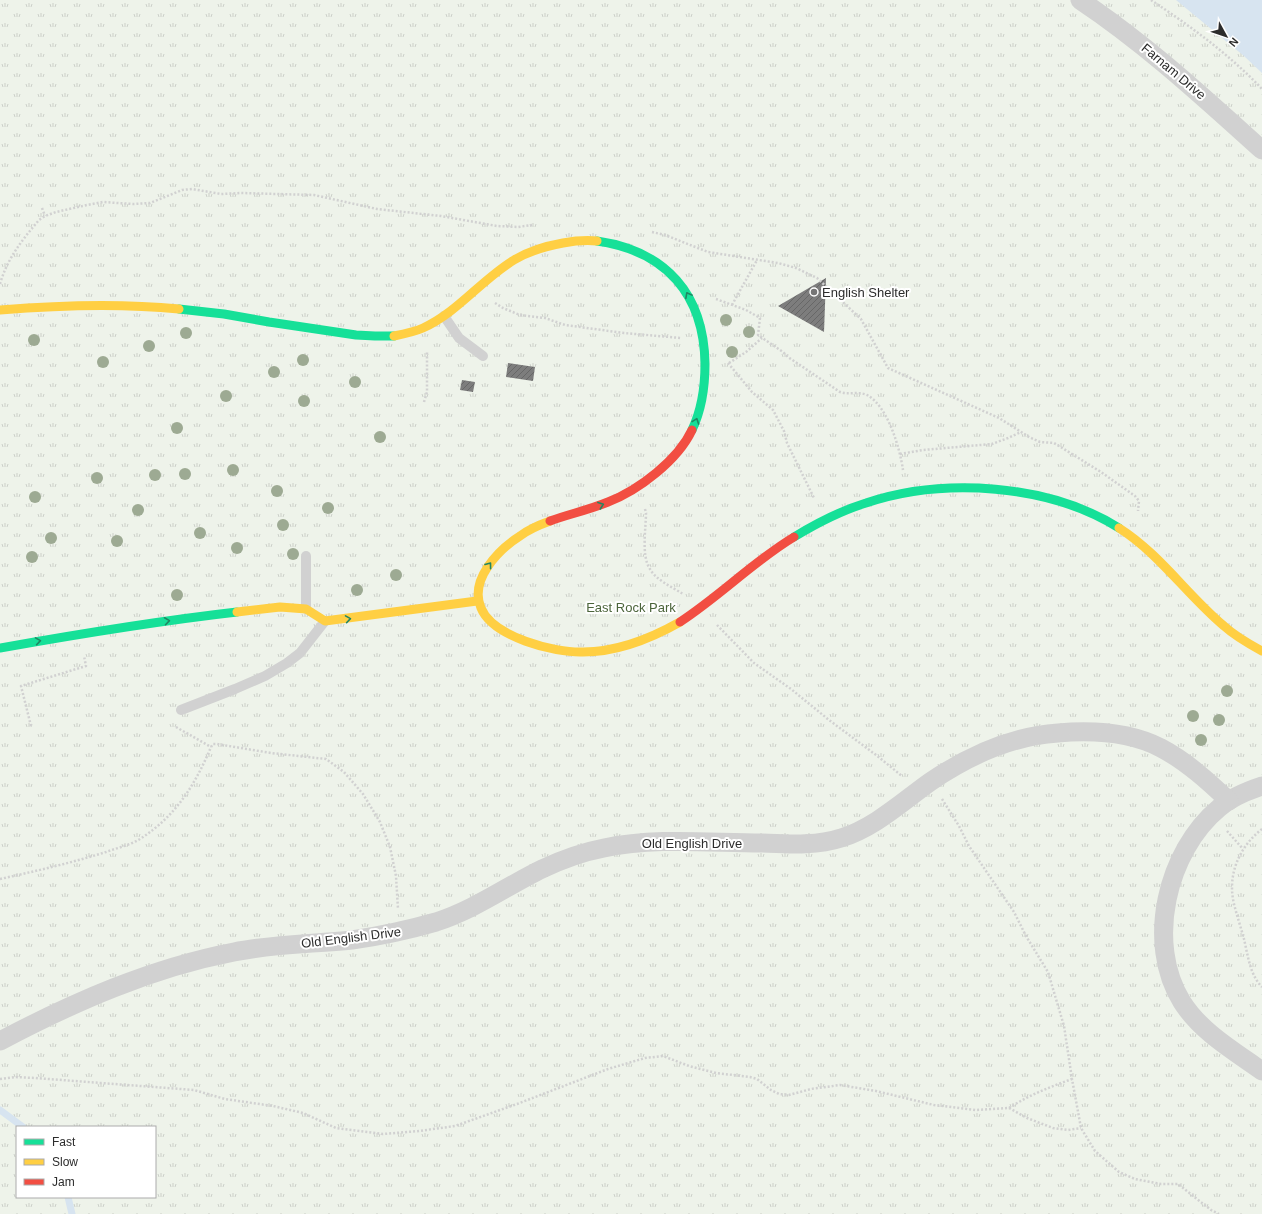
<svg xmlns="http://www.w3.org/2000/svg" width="1262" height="1214" viewBox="0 0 1262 1214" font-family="Helvetica,sans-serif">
<defs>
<pattern id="park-tufts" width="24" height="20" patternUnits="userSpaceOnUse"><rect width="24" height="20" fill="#eef3ea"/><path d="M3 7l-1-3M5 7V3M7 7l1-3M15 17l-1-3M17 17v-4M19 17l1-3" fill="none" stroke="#ccd0c9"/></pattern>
<pattern id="building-hatch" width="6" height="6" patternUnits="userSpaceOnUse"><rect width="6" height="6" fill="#7d7d7d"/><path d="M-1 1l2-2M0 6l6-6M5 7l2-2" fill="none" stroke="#676767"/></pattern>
</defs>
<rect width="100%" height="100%" fill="#fff"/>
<!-- park -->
<path fill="url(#park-tufts)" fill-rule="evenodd" d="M0,0h1262v1214h-1262zM17,1127h138v70h-138z"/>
<!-- water -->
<path fill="#d7e4f0" d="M1176,0h86v73l-18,-17z"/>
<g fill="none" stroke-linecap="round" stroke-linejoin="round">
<!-- stream -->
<g stroke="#d7e4f0" stroke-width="7">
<path d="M0,1110l23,17"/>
<path d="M68,1197l4,17"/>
</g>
</g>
<!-- building -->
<g fill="url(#building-hatch)">
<path d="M826,278l-2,54 -46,-26z"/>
<path d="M508,363l27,4 -2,14 -27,-4z"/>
<path d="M462,380l13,2 -2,10 -13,-2z"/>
</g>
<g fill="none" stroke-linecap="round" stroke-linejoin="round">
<!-- path -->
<g stroke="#d1d1d1" stroke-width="2.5" stroke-dasharray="2 2" stroke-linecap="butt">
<path d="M1151,0c39,26 78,54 111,89"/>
<path d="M42,208l3,8"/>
<path d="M652,232l13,3 43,17 70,11 18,5 21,10 44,41 27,49 111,50 30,19 11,5 14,1 5,3 42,26 34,24 4,5 -1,10"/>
<path d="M0,284c7,-25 22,-44 39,-64l6,-4 11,-4 31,-7 16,-3 30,2 17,-1 32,-13 10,-1 29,5 20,-1 73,2 63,14 64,7 56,10 21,1 14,-2"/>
<path d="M716,299l30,11 14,8 -2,17 25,17 5,5 52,35c9,3 18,-1 27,3 21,11 33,54 36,75"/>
<path d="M495,303l8,5 17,7 25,3 20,7 59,8 57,5"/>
<path d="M732,305l25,-45"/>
<path d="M728,363l24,29 21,18 11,21 3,12 27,55"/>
<path d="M729,363l17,-11 16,-14"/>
<path d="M424,402l3,-10v-41"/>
<path d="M900,454l23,-4 69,-6 16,-6 13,-6"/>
<path d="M645,509l1,4c0,15 -5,43 4,56 6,11 22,18 33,25"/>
<path d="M717,625l37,38 37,26 38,31 47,35 26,21"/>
<path d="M31,726l-10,-40 65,-20 -2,-10"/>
<path d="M176,727l35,20"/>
<path d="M942,799l17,27 10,20 45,66 12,24 22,36 16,54 8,53 9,49 14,23 24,21 16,7 26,5h17l33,26 8,4"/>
<path d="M1262,829c-23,18 -35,46 -28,75 3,12 7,24 10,35 4,17 6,36 18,48"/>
<path d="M1227,831l16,18"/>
<path d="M0,879c36,-8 71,-16 106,-27 11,-4 24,-7 34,-13 36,-23 55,-54 71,-92l2,-3h4l54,9 55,6 18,13 19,22 17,28 10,25 6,29 2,33"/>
<path d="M0,1079l15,-2 20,1 159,12 31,9 48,7 30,7 33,15 47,6 36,-3 36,-5 62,-22 91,-35 37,-11 18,-2 26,10 27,7 34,4 7,2 14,11 8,4 10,1 22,-6 29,-4 36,6 58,14 42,5 33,-2 18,10 26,10 15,2 13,-2"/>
<path d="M1009,1108c20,-13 41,-21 63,-29"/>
</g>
<!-- lane -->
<g stroke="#d1d1d1" stroke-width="10">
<path d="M444,316l15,22 24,18"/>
<path d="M306,609v-53"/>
<path d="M181,710l54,-21 30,-13 22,-13 13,-10 25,-32"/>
</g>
<!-- street -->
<g stroke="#d1d1d1" stroke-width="19">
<path d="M1080,0c66,44 123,97 182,150"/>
<path d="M1262,786c-15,5 -31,11 -43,22 -52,43 -74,135 -37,194 19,30 52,49 80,69"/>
<path d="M0,1041c74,-39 151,-73 234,-89 38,-8 79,-8 118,-12 28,-4 56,-10 84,-18 38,-12 71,-36 106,-53 19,-9 41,-17 62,-21 53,-11 106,-5 158,-5 26,1 55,3 79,-5 33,-10 61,-36 89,-56 38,-26 82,-46 128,-49 35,-3 72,-1 103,15 25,13 48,34 68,53"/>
</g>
<!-- fast -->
<g stroke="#16e098" stroke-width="9">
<path d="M597,241c69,10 107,53 108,123 0,23 -3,45 -13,66"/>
<path d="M179,309l45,5 45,8 87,13 19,1h19"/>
<path d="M794,537c23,-14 46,-26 72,-34 78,-26 183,-19 253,25"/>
<path d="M0,648c79,-14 158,-27 237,-36"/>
</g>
<!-- slow -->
<g stroke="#ffcf43" stroke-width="9">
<path d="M0,310c60,-5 119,-7 179,-1"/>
<path d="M394,336c10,-2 20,-4 29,-8 35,-16 58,-48 91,-68 15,-9 32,-14 49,-17 11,-2 23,-3 34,-2"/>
<path d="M550,521c-11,4 -21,8 -30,15 -22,14 -51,44 -39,72 12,29 73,45 102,44 35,0 67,-13 97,-30"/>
<path d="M1119,528c41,26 68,67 105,98 11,10 25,18 38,25"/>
<path d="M237,612l43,-5 26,2 19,12 152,-20"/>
</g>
<!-- jam -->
<g stroke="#f24e42" stroke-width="9">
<path d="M550,521c19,-7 39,-11 58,-19 31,-12 70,-42 84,-72"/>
<path d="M680,622c40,-26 74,-61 114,-85"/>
</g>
</g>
<!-- trees -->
<g fill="#9daa93">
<circle cx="726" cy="320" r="6"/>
<circle cx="749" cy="332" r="6"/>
<circle cx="186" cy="333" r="6"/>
<circle cx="34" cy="340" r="6"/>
<circle cx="149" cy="346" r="6"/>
<circle cx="732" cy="352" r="6"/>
<circle cx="303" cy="360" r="6"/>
<circle cx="103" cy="362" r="6"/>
<circle cx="274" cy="372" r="6"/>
<circle cx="355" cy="382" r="6"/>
<circle cx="226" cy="396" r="6"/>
<circle cx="304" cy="401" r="6"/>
<circle cx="177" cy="428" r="6"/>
<circle cx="380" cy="437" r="6"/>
<circle cx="233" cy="470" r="6"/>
<circle cx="185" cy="474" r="6"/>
<circle cx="155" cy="475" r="6"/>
<circle cx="97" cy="478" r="6"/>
<circle cx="277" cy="491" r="6"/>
<circle cx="35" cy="497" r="6"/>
<circle cx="328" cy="508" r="6"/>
<circle cx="138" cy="510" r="6"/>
<circle cx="283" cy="525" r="6"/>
<circle cx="200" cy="533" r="6"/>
<circle cx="51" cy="538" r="6"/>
<circle cx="117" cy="541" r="6"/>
<circle cx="237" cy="548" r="6"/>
<circle cx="293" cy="554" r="6"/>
<circle cx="32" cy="557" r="6"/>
<circle cx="396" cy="575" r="6"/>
<circle cx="357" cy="590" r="6"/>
<circle cx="177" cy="595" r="6"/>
<circle cx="1227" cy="691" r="6"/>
<circle cx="1193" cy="716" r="6"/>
<circle cx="1219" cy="720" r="6"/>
<circle cx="1201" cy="740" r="6"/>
</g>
<!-- one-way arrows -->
<defs><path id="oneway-chevron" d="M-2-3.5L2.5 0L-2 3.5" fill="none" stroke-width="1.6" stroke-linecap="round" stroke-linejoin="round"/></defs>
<g stroke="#218662">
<use href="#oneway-chevron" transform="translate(688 295) rotate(-118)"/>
<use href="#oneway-chevron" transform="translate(696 421) rotate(-70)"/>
<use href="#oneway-chevron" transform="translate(601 505) rotate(-20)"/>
<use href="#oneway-chevron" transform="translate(489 565) rotate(-53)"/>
<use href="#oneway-chevron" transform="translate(348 619) rotate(-9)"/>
<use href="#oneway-chevron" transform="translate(167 621) rotate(-8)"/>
<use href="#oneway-chevron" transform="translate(38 641) rotate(-9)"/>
</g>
<!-- markers -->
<circle fill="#767676" stroke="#fff" stroke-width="1.5" cx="814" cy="292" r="4"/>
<g text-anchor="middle" stroke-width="4" stroke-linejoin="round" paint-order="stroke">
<!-- street labels -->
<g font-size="13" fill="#2c2c2c" stroke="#fff">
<text transform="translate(1174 71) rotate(40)" y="5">Farnam Drive</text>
<text x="692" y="848">Old English Drive</text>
<text transform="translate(351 937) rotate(-7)" y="5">Old English Drive</text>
</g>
<!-- poi labels -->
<g font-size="13" fill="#2c2c2c" stroke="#fff" text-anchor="start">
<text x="822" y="297">English Shelter</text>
</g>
<!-- park labels -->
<g font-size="13" fill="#4c653b" stroke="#fff">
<text x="631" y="612">East Rock Park</text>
</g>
</g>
<!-- legend -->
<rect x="16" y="1126" width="140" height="72" fill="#ffffff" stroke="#ababab"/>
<rect x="24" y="1139" width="20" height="6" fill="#16e098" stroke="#ababab"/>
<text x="52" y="1146" font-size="12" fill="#2c2c2c">Fast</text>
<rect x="24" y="1159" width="20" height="6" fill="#ffcf43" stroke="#ababab"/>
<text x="52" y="1166" font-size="12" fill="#2c2c2c">Slow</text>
<rect x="24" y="1179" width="20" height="6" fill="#f24e42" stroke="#ababab"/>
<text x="52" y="1186" font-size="12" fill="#2c2c2c">Jam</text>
<!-- north arrow -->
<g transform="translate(1226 36) rotate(130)" stroke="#ffffff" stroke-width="3" paint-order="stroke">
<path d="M0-3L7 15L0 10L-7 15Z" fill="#2c2c2c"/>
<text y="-6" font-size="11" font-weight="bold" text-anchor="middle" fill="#2c2c2c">N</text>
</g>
</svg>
